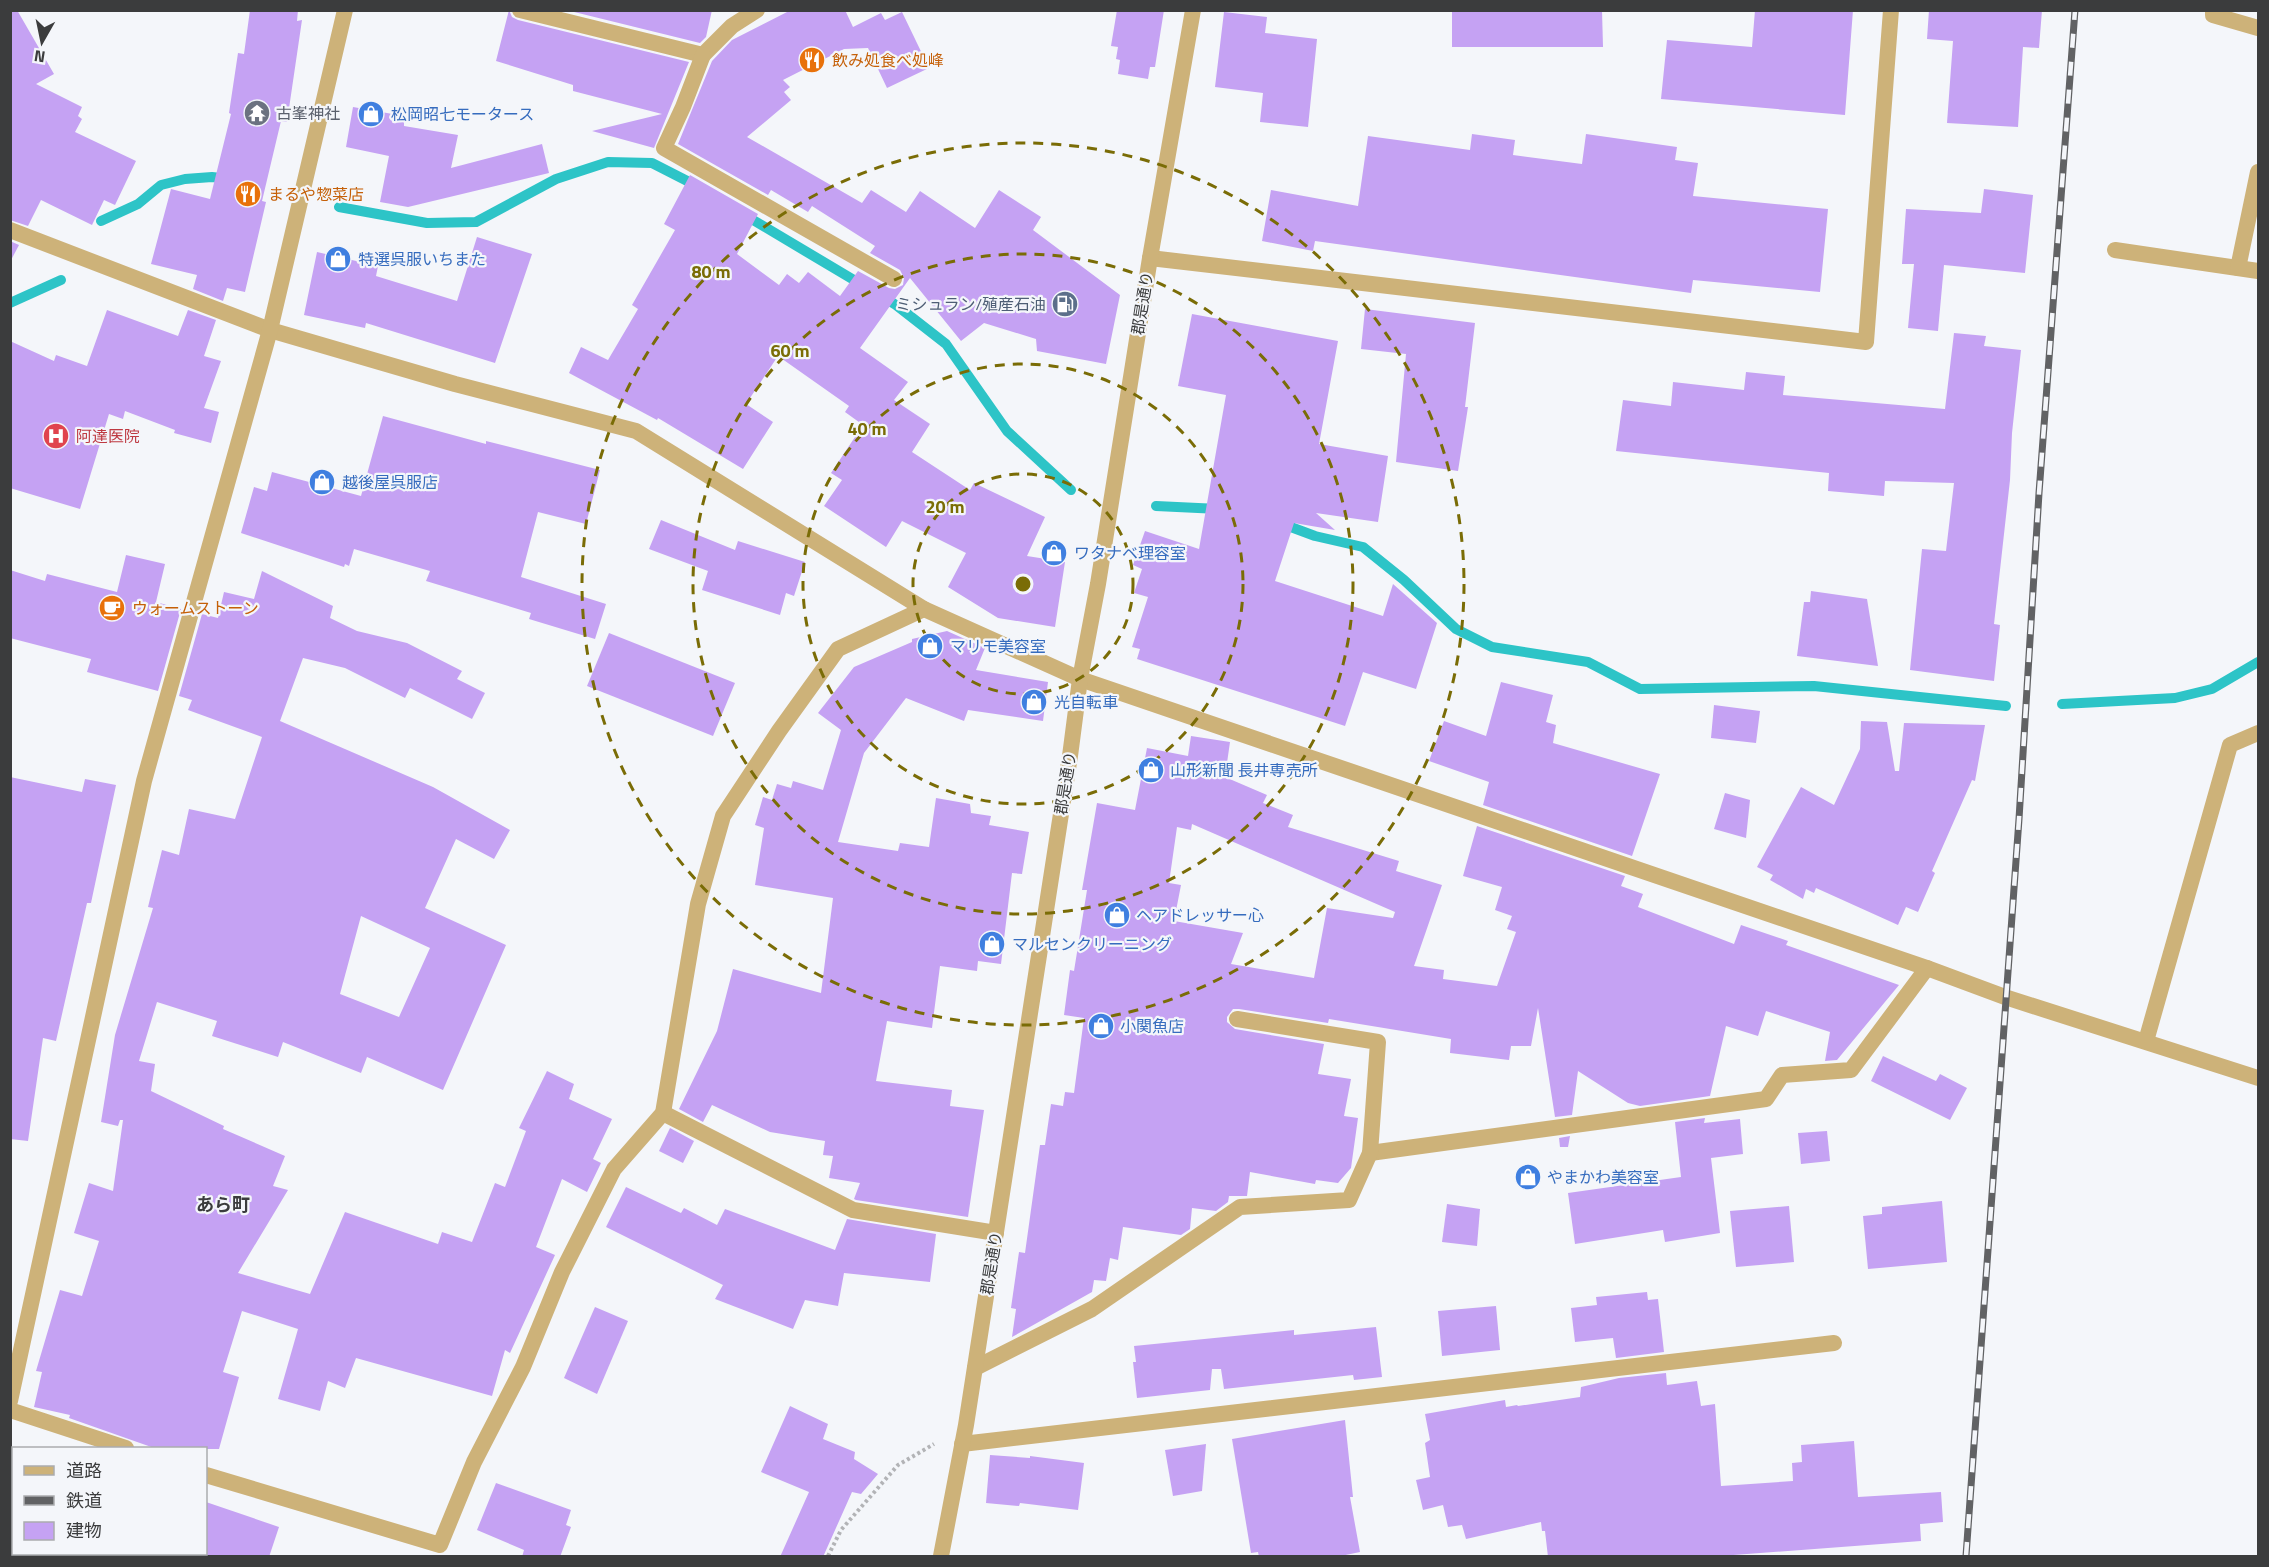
<svg xmlns="http://www.w3.org/2000/svg" width="2269" height="1567" viewBox="0 0 2269 1567" font-family="'Titillium Web','Noto Sans JP',sans-serif">
<rect width="100%" height="100%" fill="#f4f6fa"/>
<g fill="none" stroke-linecap="round" stroke-linejoin="round">
<!-- stream -->
<g stroke="#2dc4c7" stroke-width="10">
<path d="M339,207l88,16 49,-1 80,-43 52,-17 44,1 47,24"/>
<path d="M743,214l121,72"/>
<path d="M101,221l37,-17 23,-19 24,-6 27,-2 17,2"/>
<path d="M880,295l16,10 50,39 61,87 64,59"/>
<path d="M10,303l51,-23"/>
<path d="M1156,506l63,3"/>
<path d="M1280,523l35,13 48,11 41,33 52,49 36,18 96,15 52,27 174,-3 192,20"/>
<path d="M2062,704l113,-6 37,-9 46,-27"/>
</g>
</g>
<!-- building -->
<g fill="#c5a2f3" fill-rule="evenodd">
<path d="M10,10h7l37,64 -18,10 46,23 -4,9 4,3 -7,13 61,29 -21,44 -11,-5 -12,25 -51,-25 -13,26 -18,-6z"/>
<path d="M250,10h48l-1,11 5,-1 -15,102 -6,-1 -19,80 4,1 -21,90 -18,-4 -4,13 -30,-12 4,-14 -46,-11 20,-75 39,10 21,-85 -2,-1 9,-60 6,1z"/>
<path d="M509,10l3,7 6,3 171,42 -35,86 -62,-17 70,-17 -89,-23v-6l-77,-24z"/>
<path d="M566,10h146l-6,27 -6,6z"/>
<path d="M791,10h54l8,17 28,-14 4,7 17,-8 27,56 -42,20 -19,-40 -24,1 -61,31 7,7 -6,5 7,8 -44,37 115,66 9,-13 35,22 14,-21 55,37 24,-38 42,27 -8,13 87,65 -14,69 -69,-13 -1,-12 -52,-16 -23,18 -51,-63 -50,70 48,34 -14,18 36,24 -18,28 58,38 4,-7 71,34 -18,39 38,6 -10,65 -57,-9 -50,-31 18,-34 -64,-32 -16,26 -62,-41 18,-26 -11,-7 32,-48 -18,-13 4,-6 -71,-50 -32,48 27,18 -30,47 -85,-51 -1,2 -88,-47 12,-26 27,13 30,-51 -6,-4 43,-75 -11,-6 26,-49 68,39 -21,40 42,31 8,-11 12,9 9,-11 32,24 18,-25 31,17 6,1 8,-4 1,-7 -4,-8 -30,-17 5,-7 -63,-40 -4,6 -37,-22 -3,5 -90,-51 34,-83 20,-21z"/>
<path d="M1117,10h47l-9,57h-5l-2,12 -30,-5 2,-14 -4,-1 2,-12 -7,-1z"/>
<path d="M1452,10h150l1,37h-151z"/>
<path d="M1755,10h98l-8,105 -184,-16 6,-59 85,7z"/>
<path d="M1929,10h113l-3,38 -16,-1 -5,80 -71,-4 6,-82 -26,-2z"/>
<path d="M1224,12l43,5 -2,16 52,6 -9,88 -48,-5 3,-29 -48,-6z"/>
<path d="M353,107l51,9v10l54,9 -7,33 91,-24 7,29 -141,34 -28,-5 9,-46 -43,-9z"/>
<path d="M1472,134l43,6 -2,15 69,9 4,-30 91,13 -2,13 23,3 -5,33 135,13 -8,83 -127,-12 -2,13 -376,-52 -2,10 -51,-10 9,-51 87,16 10,-70 102,14z"/>
<path d="M1984,189l49,6 -8,78 -81,-8 -6,66 -30,-3 6,-64h-12l4,-55 75,4z"/>
<path d="M477,237l55,17 -37,109 -129,-40 -1,5 -61,-13 13,-63 61,14 -2,10 81,25z"/>
<path d="M10,241l9,4 -9,17z"/>
<path d="M1365,309l110,14 -10,84h3l-10,64 -62,-9 10,-108 -45,-5z"/>
<path d="M107,310l71,26 10,-26 28,10 -12,36 17,5 -17,47 15,4 -8,31 -37,-10 1,-3 -50,-19 -2,8 -14,-5 -29,95 -70,-21v-147l44,20 2,-6 31,11z"/>
<path d="M1192,314l146,27 -19,103 69,12 -10,66 -62,-9 19,17 -41,-7 -19,58 108,35 10,-32 44,39 -21,66 -53,-17 -18,54 -208,-67 3,-10 -8,-2 16,-50 -14,-4 8,-24 -9,-4 12,-34 54,18 27,-154 -48,-9z"/>
<path d="M1954,333l32,3 -2,10 37,4 -9,83 -2,47 -16,144 6,1 -6,56 -84,-11 12,-121 24,2 8,-68 -69,-2 -1,15 -56,-5 1,-18 -213,-22 7,-51 48,6 2,-24 71,8 2,-18 39,4 -2,19 162,14z"/>
<path d="M383,416l103,28v-3l114,29 -14,54 -48,-12 -17,65 85,27 -11,35 -66,-20 2,-6 -105,-32 4,-10 -76,-22 -5,17 -4,-2 -1,3 -103,-34 13,-46 13,4 5,-19 89,24z"/>
<path d="M661,520l74,30 3,-9 67,21 -11,34 -8,-3 -6,22 -78,-25 6,-19 -59,-22z"/>
<path d="M126,555l39,9 -9,38 25,7 -23,82 -71,-19 4,-13 -81,-21v-68l35,11 2,-7 70,18z"/>
<path d="M262,571l71,35 -3,12 27,13 50,12 55,28 -5,8 28,14 -13,26 -62,-31 -5,10 -60,-30 -42,-10 -23,63 153,66 77,43 -16,29 -38,-20 -31,69 81,37 -63,145 -76,-33 -6,16 -78,-31 -5,15 -66,-21 5,-15 -60,-19 -18,59 16,3 -4,27 73,35 -1,3 62,27 -12,30 15,4 -50,83 72,21 35,-82 93,32 4,-12 30,10 23,-59 10,4 21,-56 -7,-3 28,-57 27,13 -5,15 43,20 -19,40 8,4 -14,29 -25,-13 -26,68 19,8 -45,98 -5,-3 -13,46 -136,-38 -11,30 -17,-7 -8,30 -42,-12 20,-70 -56,-18 -19,61 16,5 -20,72h-62l-88,-31 1,-3 -36,-8 8,-35 -6,-1 24,-81 22,6 17,-55 -25,-8 15,-50 24,8 10,-71h-3l-2,6 -17,-4 14,-87 38,-127 -5,-1 14,-57 17,5 10,-46 46,10 27,-82 -74,-27 4,-10 -13,-4 23,-82 16,4 6,-26 30,7zM361,916l69,32 -31,69 -59,-23z"/>
<path d="M1811,591l56,8 11,67 -81,-10 7,-54h6z"/>
<path d="M947,631l38,17 -9,22 72,12 -5,39 -75,-11 -4,11 -58,-23 -42,55 -26,89 60,9 2,-8 29,4 7,-49 34,6 1,9 20,3 -2,9 40,7 -7,42 -10,-1 -11,91 -23,-3 -1,10 -37,-5 -8,62 -45,-7 -11,60 76,9 -2,16 34,4 -16,107 -112,-17 -2,-1 6,-16 -31,-5 4,-22 -10,-1 2,-14 -55,-9 -58,-27 -9,17 -24,-13 38,-78 16,-62 88,24 12,-95 -78,-13 9,-57 -9,-3 8,-28 9,3 5,-16 14,4 2,-7 30,9 18,-60 -23,-17 36,-46 58,-25v-3z"/>
<path d="M609,633l126,50 -22,53 -126,-50z"/>
<path d="M1501,682l52,13 -7,27 10,3 -3,18 107,31 -28,82 -149,-51 6,-23 -60,-21 15,-40 42,15z"/>
<path d="M1714,705l46,6 -4,32 -45,-5z"/>
<path d="M1861,721l26,1 8,49h4l5,-48 81,2 -10,56 -3,-1 -40,91 3,2 -17,39 -12,-5 -8,18 -82,-37 -2,5 -8,-4 -3,10 -33,-19 3,-5 -16,-8 44,-80 33,18 26,-56z"/>
<path d="M1191,736l39,6 -5,35 42,18 -4,8 30,12 -5,12 111,34 -3,10 46,14 -28,81 30,4 -1,9 54,7 19,-54 -9,-3 5,-13 -17,-6 7,-23 -39,-11 14,-50 148,50 -4,10 22,8 -5,13 96,37 7,-19 47,16 -2,4 113,40 -62,75 -12,1 5,-29 -64,-21 -8,25 -32,-10 -16,70 -70,10 -12,-3 -50,-32 -6,44 -17,2 -17,-109 -7,38h-20l-2,14 -59,-7 1,-14 -122,-20 -1,4 -89,-14h-6l-6,8v5l8,7 89,15 -6,30 33,5 -7,37 14,2 -7,50 -13,15 -22,-3 -1,4 -65,-12 -3,24h-18l-1,6 -12,9 -24,-3 -2,21 -9,6 -58,-8 -5,33 -8,-2 -4,23 -12,-1 -2,12 -80,45 4,-28 -5,-1 8,-56 6,1 15,-108h5l6,-41 12,2 2,-14 9,1 10,-75 -20,-3 6,-45 4,1 13,-81h-5l15,-87 38,7 12,-62 41,8zM1192,824l203,88 -2,6 -66,-10 -13,70 -83,-14 12,-31 -69,-12 7,-36 -12,-2 8,-56 14,3z"/>
<path d="M10,777l72,15 3,-13 31,6 -25,118h-4l-31,138 -13,-3 -15,103 -18,-2z"/>
<path d="M1725,793l25,7 -4,38 -32,-9z"/>
<path d="M1883,1056l53,25 4,-7 27,14 -17,32 -79,-39z"/>
<path d="M1705,1118l-1,5 36,-4 3,35 -32,4 9,75 -55,9 -2,-12 -88,14 -7,-51 113,-16 -6,-55z"/>
<path d="M670,1128l24,13 -11,22 -24,-12z"/>
<path d="M1827,1131l3,30 -29,3 -3,-31z"/>
<path d="M1570,1136l-2,11h-8l-1,-9z"/>
<path d="M626,1187l55,26 3,-5 33,17 8,-16 110,41 12,-31 89,15 -6,48 -86,-9 -6,33 -33,-6 -12,29 -78,-30 8,-14 -117,-58z"/>
<path d="M1942,1201l5,61 -79,7 -5,-53 19,-2v-7z"/>
<path d="M1447,1204l33,5 -3,37 -35,-4z"/>
<path d="M1789,1206l5,56 -58,5 -6,-56z"/>
<path d="M1647,1292l1,8 10,-1 6,53 -48,6 -3,-20 -38,4 -4,-34 26,-3 -1,-8z"/>
<path d="M1496,1306l4,44 -58,6 -4,-45z"/>
<path d="M595,1307l33,14 -31,73 -33,-16z"/>
<path d="M1376,1327l6,50 -28,3 -1,-5 -129,14 -3,-20h-9l-2,21 -73,8 -4,-36h3l-2,-16 160,-16v5z"/>
<path d="M1666,1373l1,12 30,-4 4,25 14,-2 6,82 72,-5 -1,-18 10,-1 -1,-17 53,-4 4,56 83,-5 2,30 -23,2 1,17 -214,16h-159l-3,-26h-3l-1,-9 -75,17 -4,-14 -14,2 -5,-22 -20,5 -7,-30 14,-3 -5,-34 5,-3 -5,-26 80,-14 1,7 11,-2 1,1 62,-9 1,-10 38,-9z"/>
<path d="M790,1406l38,18 -5,15 32,13 -1,7 24,15 -17,20 -9,-2 -29,65h-43l29,-65 -48,-20z"/>
<path d="M1345,1420l8,77h-3l10,55 -24,5h-77l-1,-5 -7,1 -19,-114z"/>
<path d="M1206,1444l-4,47 -29,5 -8,-46z"/>
<path d="M990,1455l40,3v-2l54,7 -6,47 -58,-7 -1,3 -33,-3z"/>
<path d="M496,1483l75,27 -5,15 5,2 -11,30h-38l2,-7 -47,-20z"/>
<path d="M206,1502l73,25 -10,30h-63z"/>
</g>
<g fill="none" stroke-linecap="round" stroke-linejoin="round">
<!-- path -->
<path stroke="#b2b3b6" stroke-width="4" stroke-dasharray="3 3" stroke-linecap="butt" d="M828,1556l13,-26 57,-65 36,-21"/>
<!-- service -->
<g stroke="#cdb279" stroke-width="16">
<path d="M520,10l183,45 29,-29 25,-16"/>
<path d="M703,55l-20,52 -19,41 230,131"/>
<path d="M2146,1041l84,-296 28,-12"/>
<path d="M663,1113l190,97 143,23"/>
<path d="M1370,1153l396,-54 16,-24 69,-5 76,-102"/>
<path d="M975,1368l117,-59 148,-102 109,-7 21,-47 8,-111 -141,-23"/>
<path d="M10,1410l116,38"/>
<path d="M962,1444l872,-101"/>
<path d="M206,1475l234,70 34,-83 49,-95 39,-95 52,-103 49,-56 35,-209 25,-88 56,-85 59,-82 86,-40"/>
</g>
<!-- minor -->
<g stroke="#cdb279" stroke-width="16">
<path d="M2213,10v5l45,13"/>
<path d="M10,230l260,100 185,54 181,47 288,178 156,70 847,289 78,29 253,81"/>
<path d="M2115,250l143,21"/>
<path d="M1150,258l716,84 25,-332"/>
<path d="M2238,268l20,-96"/>
</g>
<!-- tertiary -->
<g stroke="#cdb279" stroke-width="16">
<path d="M10,1401l134,-620 126,-451 75,-320"/>
<path d="M941,1556l25,-131 104,-669 10,-77 18,-95 52,-326 43,-248"/>
</g>
<defs>
<path id="rail" d="M1966,1556l53,-737 20,-326 36,-483"/>
</defs>
<!-- rail casing -->
<use href="#rail" stroke="#616264" stroke-width="7"/>
<!-- rail -->
<use href="#rail" stroke="#f4f6fa" stroke-width="4.5" stroke-dasharray="14" stroke-linecap="butt"/>
</g>
<!-- distance rings -->
<g fill="none" stroke="#7a6c06" stroke-width="3" stroke-dasharray="10 8">
<circle cx="1023" cy="584" r="110"/>
<circle cx="1023" cy="584" r="220"/>
<circle cx="1023" cy="584" r="330"/>
<circle cx="1023" cy="584" r="441"/>
</g>
<!-- icons -->
<defs>
<symbol id="restaurant-disc" viewBox="-11 -11 22 22"><circle r="9.5" fill="#e8710a" stroke="#f4f6fa"/><path d="M-5-6h1v4h1v-4h1v4h1v-4h1v5L-1.5 .5V6h-2V.5L-5-1ZM5-6V6H3V1.5H1.5Q1.5-4 5-6Z" fill="#fff"/></symbol>
<symbol id="temple-disc" viewBox="-11 -11 22 22"><circle r="9.5" fill="#6b7280" stroke="#f4f6fa"/><path d="M0-6L5-2H3V0L6.5 2.5H4V6H1.5V3h-3V6H-4V2.5H-6.5L-3 0V-2H-5Z" fill="#fff"/></symbol>
<symbol id="shop-disc" viewBox="-11 -11 22 22"><circle r="9.5" fill="#3f7fe0" stroke="#f4f6fa"/><path d="M-5-2.5h2.3a2.7 3.5 0 0 1 5.4 0H5L5.5 6h-11ZM-1.5-2.5h3a1.5 2.3 0 0 0-3 0Z" fill="#fff"/></symbol>
<symbol id="fuel-disc" viewBox="-11 -11 22 22"><circle r="9.5" fill="#5c6f8a" stroke="#f4f6fa"/><path d="M-5.5-6h7V0h2V4h1.3V-2.5L3-4.5l.8-.8L6-3V5H2.5V1h-1V6h-7ZM-4.2-4.7v3.2H.2V-4.7Z" fill="#fff"/></symbol>
<symbol id="hospital-disc" viewBox="-11 -11 22 22"><circle r="9.5" fill="#e0444e" stroke="#f4f6fa"/><path d="M-5-5h3v3.5h4V-5h3V5h-3V1.5h-4V5h-3Z" fill="#fff"/></symbol>
<symbol id="cafe-disc" viewBox="-11 -11 22 22"><circle r="9.5" fill="#e8710a" stroke="#f4f6fa"/><path d="M-5.5-4.5H6V0H3Q3 3.5 0 3.5H-2.5Q-5.5 3.5-5.5 0ZM3-3.2v2h1.7v-2ZM-6 4.5H4V6H-6Z" fill="#fff"/></symbol>
</defs>
<g fill-rule="evenodd">
<use href="#restaurant-disc" x="797" y="45" width="30" height="30"/>
<use href="#temple-disc" x="242" y="98" width="30" height="30"/>
<use href="#shop-disc" x="356" y="99" width="30" height="30"/>
<use href="#restaurant-disc" x="233" y="179" width="30" height="30"/>
<use href="#shop-disc" x="323" y="244" width="30" height="30"/>
<use href="#fuel-disc" x="1050" y="289" width="30" height="30"/>
<use href="#hospital-disc" x="41" y="421" width="30" height="30"/>
<use href="#shop-disc" x="307" y="467" width="30" height="30"/>
<use href="#shop-disc" x="1039" y="538" width="30" height="30"/>
<use href="#cafe-disc" x="97" y="593" width="30" height="30"/>
<use href="#shop-disc" x="915" y="631" width="30" height="30"/>
<use href="#shop-disc" x="1019" y="687" width="30" height="30"/>
<use href="#shop-disc" x="1136" y="755" width="30" height="30"/>
<use href="#shop-disc" x="1102" y="900" width="30" height="30"/>
<use href="#shop-disc" x="977" y="929" width="30" height="30"/>
<use href="#shop-disc" x="1086" y="1011" width="30" height="30"/>
<use href="#shop-disc" x="1513" y="1162" width="30" height="30"/>
</g>
<g text-anchor="middle" stroke-width="4.5" stroke-linejoin="round" paint-order="stroke">
<!-- food labels -->
<g font-size="16" fill="#c56008" stroke="#f4f6fa" text-anchor="start">
<text x="832" y="66">飲み処食べ処峰</text>
<text x="268" y="200">まるや惣菜店</text>
<text x="132" y="614">ウォームストーン</text>
</g>
<!-- worship labels -->
<g font-size="16" fill="#5b616d" stroke="#f4f6fa" text-anchor="start">
<text x="276" y="119">古峯神社</text>
</g>
<!-- shop labels -->
<g font-size="16" fill="#366cbe" stroke="#f4f6fa" text-anchor="start">
<text x="391" y="120">松岡昭七モータース</text>
<text x="358" y="265">特選呉服いちまた</text>
<text x="342" y="488">越後屋呉服店</text>
<text x="1074" y="559">ワタナベ理容室</text>
<text x="950" y="652">マリモ美容室</text>
<text x="1054" y="708">光自転車</text>
<text x="1170" y="776">山形新聞 長井専売所</text>
<text x="1136" y="921">ヘアドレッサー心</text>
<text x="1012" y="950">マルセンクリーニング</text>
<text x="1120" y="1032">小関魚店</text>
<text x="1547" y="1183">やまかわ美容室</text>
</g>
<!-- street labels -->
<g font-size="16" fill="#3b3c3d" stroke="#f4f6fa">
<text transform="translate(1142 303) rotate(-81)" y="6">郡是通り</text>
<text transform="translate(1065 783) rotate(-81)" y="6">郡是通り</text>
<text transform="translate(991 1263) rotate(-81)" y="6">郡是通り</text>
</g>
<!-- service labels -->
<g font-size="16" fill="#4e5e75" stroke="#f4f6fa" text-anchor="end">
<text x="1046" y="310">ミシュラン/殖産石油</text>
</g>
<!-- health labels -->
<g font-size="16" fill="#be3a42" stroke="#f4f6fa" text-anchor="start">
<text x="76" y="442">阿達医院</text>
</g>
<!-- neighbourhood labels -->
<g font-size="18" font-weight="bold" fill="#3b3c3d" stroke="#f4f6fa">
<text x="223" y="1211">あら町</text>
</g>
</g>
<circle cx="1023" cy="584" r="9" fill="#7a6c06" stroke="#f4f6fa" stroke-width="3"/>
<g font-size="18" text-anchor="middle" font-weight="bold" fill="#7a6c06" stroke="#f4f6fa" stroke-width="4.5" stroke-linejoin="round" paint-order="stroke">
<text x="711" y="278">80 m</text>
<text x="790" y="357">60 m</text>
<text x="867" y="435">40 m</text>
<text x="945" y="513">20 m</text>
</g>
<!-- border -->
<rect width="2269" height="1567" fill="none" stroke="#3b3c3d" stroke-width="24"/>
<!-- legend -->
<rect x="12" y="1447" width="195" height="108" fill="#f4f6fa" stroke="#aaacae" stroke-width="1.5"/>
<rect x="24" y="1466" width="30" height="9" fill="#cdb279" stroke="#aaacae" stroke-width="1.5"/>
<text x="66" y="1477" font-size="18" fill="#3b3c3d">道路</text>
<rect x="24" y="1496" width="30" height="9" fill="#616264" stroke="#aaacae" stroke-width="1.5"/>
<text x="66" y="1507" font-size="18" fill="#3b3c3d">鉄道</text>
<rect x="24" y="1522" width="30" height="18" fill="#c5a2f3" stroke="#aaacae" stroke-width="1.5"/>
<text x="66" y="1537" font-size="18" fill="#3b3c3d">建物</text>
<!-- north arrow -->
<g transform="translate(42 42) rotate(189)" stroke="#f4f6fa" stroke-width="4.5" paint-order="stroke">
<path d="M0-4.5L10 22L0 15L-10 22Z" fill="#3b3c3d"/>
<text y="-9" font-size="16" font-weight="bold" text-anchor="middle" fill="#3b3c3d">N</text>
</g>
</svg>
